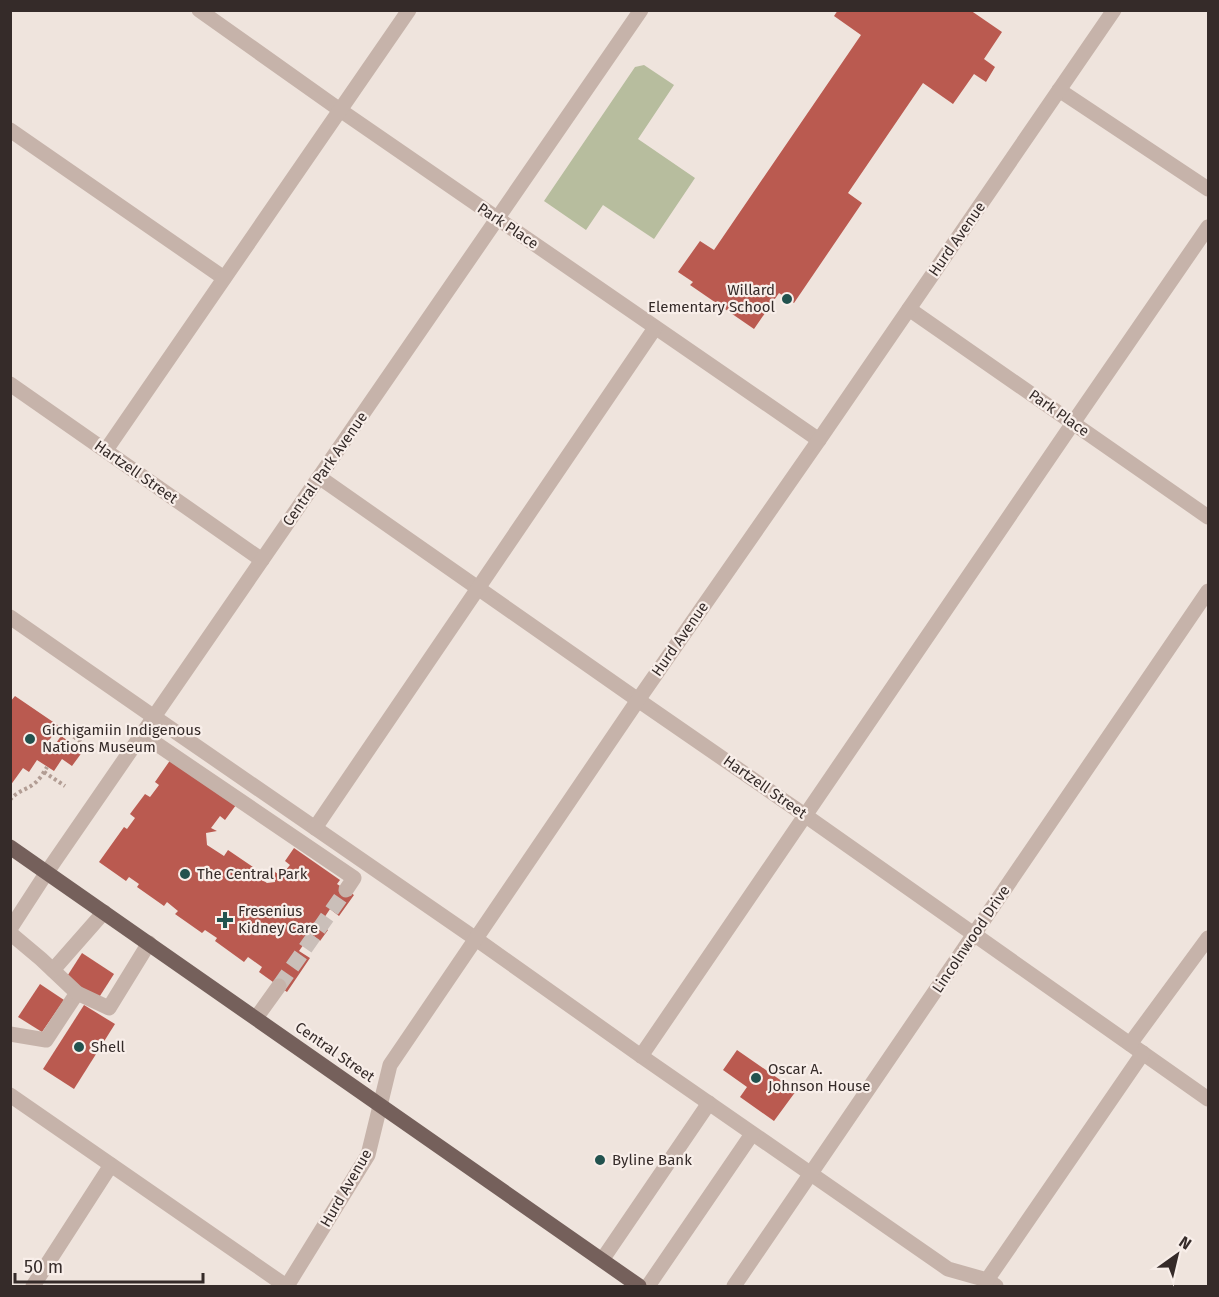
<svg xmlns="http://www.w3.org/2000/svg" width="1219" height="1297" viewBox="0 0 1219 1297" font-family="'Fira Sans',sans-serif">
<rect width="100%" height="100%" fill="#efe4dd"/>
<!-- green -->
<path fill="#b7bd9e" d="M644,65l30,20 -36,54 57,39 -41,61 -51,-34 -17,25 -42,-29 91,-134z"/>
<!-- building -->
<g fill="#ba5a50">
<path d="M838,10h132l32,22 -18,27 11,8 -9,15 -12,-8 -21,30 -30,-21 -75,110 14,10 -68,100 -15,-10 -25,36 -64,-44 3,-3 -15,-10 22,-31 14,9 147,-215 -27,-19z"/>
<path d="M15,696l44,30 -11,16 6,4 7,-10 22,15 -11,15 -10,-7 -8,12 -17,-11 -8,12 -6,-4 -13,18v-84z"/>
<path d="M171,759l65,46 -11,15 -5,-4 -9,12 6,3 -11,2 1,12 17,11 4,-6 25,17 -3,5 17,11 8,-1v-10l6,4 9,-11 -5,-4 9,-13 46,32 -3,4 17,11 -15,21 -9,-7 -10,15 8,6 -8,11 -9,-7 -12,17 11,7 -23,34 -28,-20 3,-5 -14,-10 -4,5 -29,-21 2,-3 -12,-8 -3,3 -27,-19 3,-3 -11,-9 -3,4 -27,-19 2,-3 -10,-7 -3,4 -27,-19 25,-35 3,2 8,-11 -5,-4 15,-20 5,3 9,-12 -4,-3z"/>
<path d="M82,953l32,21 -16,25 -32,-21z"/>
<path d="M40,984l24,16 -22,32 -24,-15z"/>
<path d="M84,1005l31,19 -41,65 -31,-20z"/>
<path d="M737,1050l59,41 -22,30 -34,-24 7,-10 -24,-17z"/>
</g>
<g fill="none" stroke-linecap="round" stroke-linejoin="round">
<!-- minor-tunnel -->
<path stroke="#cabfb9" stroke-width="15" stroke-dasharray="15 8" stroke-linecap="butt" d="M279,986l67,-96"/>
<!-- path -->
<g stroke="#b29d94" stroke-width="4" stroke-dasharray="3 3" stroke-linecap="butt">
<path d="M59,726l32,23"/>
<path d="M44,772l21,14"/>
<path d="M10,800c8,-10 17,-10 25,-17 5,-4 9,-11 12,-16"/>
</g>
<!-- minor -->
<g stroke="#c6b3aa" stroke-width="15">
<path d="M199,10l141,100 479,330"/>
<path d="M1059,90l149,99"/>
<path d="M10,130l214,148"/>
<path d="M909,309l299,208"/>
<path d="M10,384l252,176"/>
<path d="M106,450l303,-440"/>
<path d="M319,477l319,223 168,116 402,283"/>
<path d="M10,617l144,100 322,222 165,117 307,213 39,11 9,6"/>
<path d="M142,734l212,144 -8,12"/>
<path d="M315,828l340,-500"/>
<path d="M10,929l37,-57 594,-862"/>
<path d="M10,933l31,26 36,34 -31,47 -36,-6"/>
<path d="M53,970l51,-58"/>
<path d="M77,993l32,15 40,-65"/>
<path d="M256,1018l23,-32"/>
<path d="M1130,1044l78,-106"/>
<path d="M641,1056l432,-633 135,-196"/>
<path d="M10,1095l276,191"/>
<path d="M602,1260l107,-157"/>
<path d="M987,1280l156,-227"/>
<path d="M33,1286l78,-121"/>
<path d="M287,1286l81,-131 22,-90 248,-365 181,-260 295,-430"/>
<path d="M648,1286l104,-152"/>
<path d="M734,1286l474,-695"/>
</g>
<!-- major -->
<path stroke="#75605b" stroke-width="15" d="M10,847l629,439"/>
</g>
<!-- markers -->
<g fill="#22524e" stroke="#f8eee9" stroke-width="2">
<circle cx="787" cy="299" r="6"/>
<circle cx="30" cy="739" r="6"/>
<circle cx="185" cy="874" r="6"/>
<path d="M222 911h6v6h6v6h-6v6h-6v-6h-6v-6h6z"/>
<circle cx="79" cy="1047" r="6"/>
<circle cx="756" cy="1078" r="6"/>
<circle cx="600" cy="1160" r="6"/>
</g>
<g text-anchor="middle" stroke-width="4.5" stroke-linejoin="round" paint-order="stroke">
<!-- street labels -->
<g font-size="15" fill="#352b29" stroke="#f8eee9">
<text transform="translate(508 226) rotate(34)" y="5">Park Place</text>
<text transform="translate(957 239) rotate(-55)" y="5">Hurd Avenue</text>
<text transform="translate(1059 413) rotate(35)" y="5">Park Place</text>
<text transform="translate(325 469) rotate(-55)" y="5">Central Park Avenue</text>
<text transform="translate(136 472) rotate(35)" y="5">Hartzell Street</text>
<text transform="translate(680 639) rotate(-55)" y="5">Hurd Avenue</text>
<text transform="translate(765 787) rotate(35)" y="5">Hartzell Street</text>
<text transform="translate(971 939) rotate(-56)" y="5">Lincolnwood Drive</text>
<text transform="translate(335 1052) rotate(35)" y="5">Central Street</text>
<text transform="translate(346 1188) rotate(-60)" y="5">Hurd Avenue</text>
</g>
<!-- poi labels -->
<g font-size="15" fill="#352b29" stroke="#f8eee9" text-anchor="start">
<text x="775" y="295" text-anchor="end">Willard<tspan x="775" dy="17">Elementary School</tspan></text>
<text x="42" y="735">Gichigamiin Indigenous<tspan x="42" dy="17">Nations Museum</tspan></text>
<text x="197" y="879">The Central Park</text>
<text x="238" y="916">Fresenius<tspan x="238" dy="17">Kidney Care</tspan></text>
<text x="91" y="1052">Shell</text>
<text x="768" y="1074">Oscar A.<tspan x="768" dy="17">Johnson House</tspan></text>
<text x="612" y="1165">Byline Bank</text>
</g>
</g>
<!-- border -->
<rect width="1219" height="1297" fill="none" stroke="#352b29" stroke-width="24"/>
<!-- north arrow -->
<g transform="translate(1177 1255) rotate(34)" stroke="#f8eee9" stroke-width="4.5" paint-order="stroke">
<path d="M0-4.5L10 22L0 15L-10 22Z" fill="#352b29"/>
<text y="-9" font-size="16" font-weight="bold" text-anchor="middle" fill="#352b29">N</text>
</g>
<!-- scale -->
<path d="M15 1273v9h188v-9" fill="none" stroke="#352b29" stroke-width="3"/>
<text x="24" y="1273" font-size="18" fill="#352b29" stroke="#f8eee9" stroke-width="4.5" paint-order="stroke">50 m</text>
</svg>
